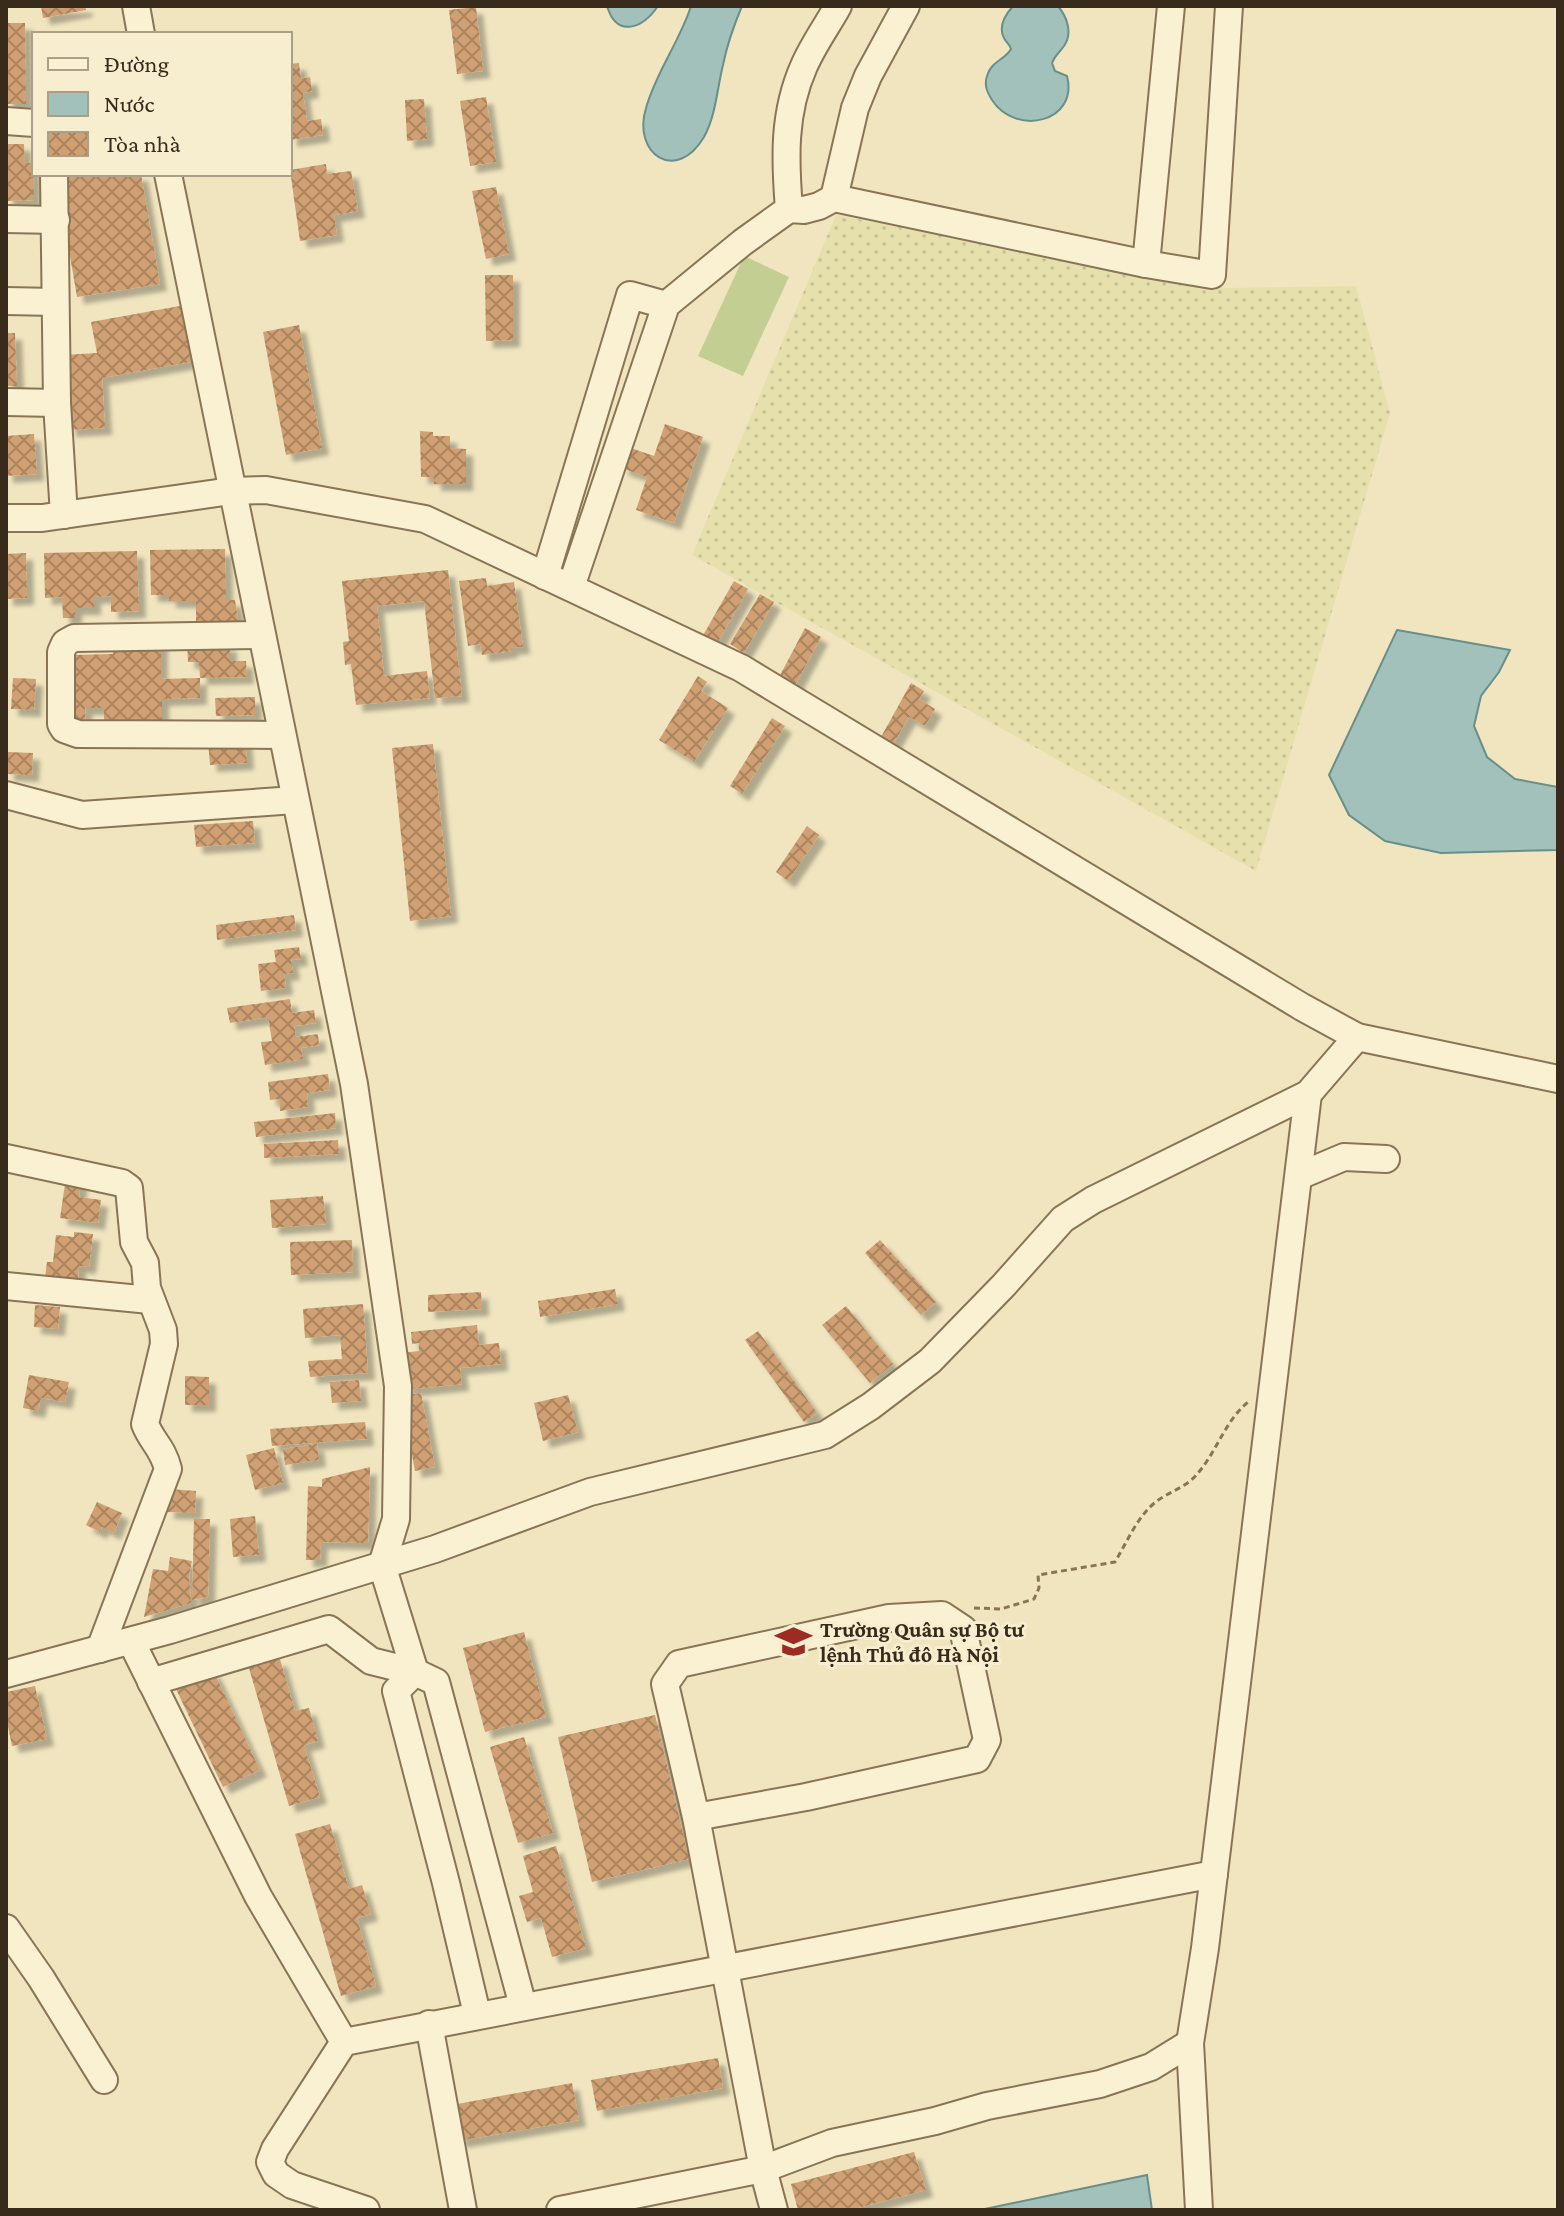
<svg xmlns="http://www.w3.org/2000/svg" width="1564" height="2216" viewBox="0 0 1564 2216" font-family="'Crimson Pro',serif">
<defs>
<pattern id="farmland-dots" width="8" height="8" patternUnits="userSpaceOnUse" patternTransform="scale(2)"><rect width="8" height="8" fill="#e6e1ac"/><path d="M2 2h.1M6 6h.1" fill="none" stroke="#c6c193" stroke-width="1.8" stroke-linecap="round"/></pattern>
<pattern id="building-cross-hatch" width="8" height="8" patternUnits="userSpaceOnUse" patternTransform="scale(2)"><rect width="8" height="8" fill="#d0a073"/><path d="M0 0l8 8M0 8l8-8" fill="none" stroke="#aa835e"/></pattern>
<filter id="shadow"><feDropShadow dx="7" dy="7" stdDeviation="2" flood-color="#0004"/></filter>
</defs>
<rect width="100%" height="100%" fill="#f0e5bf"/>
<!-- farmland -->
<path fill="url(#farmland-dots)" d="M836,215l391,73 129,-2 34,127 -134,458 -564,-316z"/>
<!-- pitch -->
<path fill="#c3ce92" d="M744,256l45,21 -46,99 -45,-20z"/>
<!-- water -->
<g fill="#a2c1ba" stroke="#698f89" stroke-width="2">
<path d="M607,6h51c-15,22 -41,33 -51,0z"/>
<path d="M691,6h51c-8,19 -15,39 -19,59 -6,24 -7,50 -19,72 -28,47 -72,17 -58,-29 10,-36 34,-67 45,-102z"/>
<path d="M1013,6h45c9,11 15,27 6,40 -5,7 -9,9 -12,17l3,8 12,5c12,46 -51,61 -75,24 -5,-8 -8,-15 -5,-24 4,-15 18,-16 24,-27 -1,-4 -5,-7 -7,-11 -6,-11 2,-24 9,-32z"/>
<path d="M1397,630l113,20 -11,22 -18,24 -7,30 13,31 28,22 43,8v63l-117,3 -56,-12 -36,-26 -20,-40z"/>
<path d="M1147,2175l5,35h-172z"/>
</g>
<!-- building -->
<g fill="url(#building-cross-hatch)" filter="url(#shadow)">
<path d="M41,6h44l1,4 -43,8z"/>
<path d="M476,7l7,64 -26,3 -8,-64z"/>
<path d="M6,23h19l1,81h-20z"/>
<path d="M299,63l2,16 9,-2 2,14 -9,2 4,28 14,-2 2,16 -33,5v-76z"/>
<path d="M486,97l10,65 -26,4 -10,-65z"/>
<path d="M424,99l3,40 -20,2 -2,-41z"/>
<path d="M6,144h18l1,19h8l1,37 -28,1z"/>
<path d="M326,164l1,10 24,-3 7,40 -24,4 3,20 -37,6 -10,-71z"/>
<path d="M56,174h85l19,110 -83,13z"/>
<path d="M496,187l13,67 -23,5 -14,-68z"/>
<path d="M485,275h28v65l-27,1z"/>
<path d="M185,305l10,56 -93,17 3,50 -36,2 -5,-75 33,-2 -6,-31z"/>
<path d="M299,325l23,123 -36,7 -23,-123z"/>
<path d="M6,333h9l2,53h-11z"/>
<path d="M665,424l38,13 -29,86 -38,-13 11,-33 -26,-9 7,-21 26,9z"/>
<path d="M420,431l13,1v4h17v12l16,1v35h-32v-7h-13z"/>
<path d="M34,434l3,40 -31,2v-40z"/>
<path d="M225,549l1,51h9l4,27 -43,1v-27h-27v-6h-18l-1,-45z"/>
<path d="M137,551l2,60 -28,1v-16l-17,1v11h-19v10h-12l-1,-21 -17,1 -1,-45z"/>
<path d="M26,553l1,45 -21,1v-45z"/>
<path d="M448,570l14,126 -27,2 -11,-97 -47,5 7,70 43,-5 3,27 -74,7 -5,-41 -6,1 -2,-23 6,-1 -7,-60z"/>
<path d="M486,578l1,8 27,-4 9,65 -12,1v3l-29,4 -2,-11 -12,2 -9,-65z"/>
<path d="M734,581l14,8 -33,58 -14,-8z"/>
<path d="M760,594l14,8 -30,51 -14,-9z"/>
<path d="M805,628l16,9 -29,54 -16,-8z"/>
<path d="M187,640l43,5v16h16l1,16 -47,1 -1,-16h-11z"/>
<path d="M161,641v38l39,-1v20l-38,1v23l-58,1v-15h-19l1,15h-10l-1,-68 38,-1 -1,-12z"/>
<path d="M698,676l9,6 -6,9 27,17 -34,54 -35,-22z"/>
<path d="M13,678l23,1 -2,31 -23,-1z"/>
<path d="M911,683l13,8 -5,8 16,10 -10,17 -16,-9 -16,27 -12,-7z"/>
<path d="M255,697v18l-39,1 -1,-18z"/>
<path d="M772,718l13,8 -43,68 -12,-8z"/>
<path d="M245,738l2,25 -37,2 -2,-25z"/>
<path d="M433,744l18,172 -41,5 -18,-173z"/>
<path d="M8,752l25,1 -1,22 -25,-1z"/>
<path d="M253,821l2,22 -59,4 -2,-22z"/>
<path d="M807,826l12,9 -31,46 -12,-9z"/>
<path d="M294,915l2,15 -79,10 -1,-15z"/>
<path d="M299,947l2,12 -10,1 2,13 -9,1 2,14 -25,3 -3,-27 18,-2 -2,-12z"/>
<path d="M290,999l2,14 22,-3 2,13 -22,3 2,11 22,-3 1,11 -18,3 2,11 -38,6 -4,-23 11,-1 -4,-24 -38,6 -3,-15z"/>
<path d="M328,1074l2,16 -23,3 1,14 -28,4 -1,-12 -9,1 -2,-18z"/>
<path d="M335,1113l1,15 -80,9 -2,-15z"/>
<path d="M338,1140l1,14 -75,4v-14z"/>
<path d="M66,1177l15,2 -2,18 22,3 -3,23 -38,-5z"/>
<path d="M323,1196l3,28 -54,4 -2,-28z"/>
<path d="M74,1232l19,2 -4,33 -10,-1 -2,23 -33,-4 3,-23h6l3,-27 18,2z"/>
<path d="M352,1240l1,32 -62,3 -1,-33z"/>
<path d="M880,1240l56,62 -15,13 -56,-62z"/>
<path d="M615,1289l3,15 -78,13 -2,-16z"/>
<path d="M481,1292l1,17 -54,3v-17z"/>
<path d="M363,1304l5,69 -58,4 -2,-16 34,-2 -2,-24 -35,3 -2,-29z"/>
<path d="M35,1305l25,2 -2,22 -24,-2z"/>
<path d="M846,1306l47,58 -23,19 -48,-58z"/>
<path d="M477,1325l2,20 20,-2 2,21 -41,4 2,16 -57,6 -4,-37 18,-2v-8l-7,1 -1,-12z"/>
<path d="M758,1331l59,82 -13,9 -59,-82z"/>
<path d="M29,1375l40,7 -4,20 -24,-4 -3,13 -15,-3z"/>
<path d="M185,1376l24,1v28h-24z"/>
<path d="M359,1380l2,21 -29,2 -2,-21z"/>
<path d="M421,1393l14,74 -20,4 -14,-75z"/>
<path d="M568,1395l10,37 -35,9 -9,-38z"/>
<path d="M365,1422l2,17 -95,7 -2,-17z"/>
<path d="M317,1444l2,16 -34,5 -2,-16z"/>
<path d="M274,1448l9,35 -28,7 -9,-35z"/>
<path d="M370,1467l-2,76 -47,-1 -1,18h-14l2,-74 14,1v-8z"/>
<path d="M169,1489l27,2 -1,22 -28,-1z"/>
<path d="M97,1502l25,11 -8,20 -12,-6 -2,5 -14,-7z"/>
<path d="M255,1516l4,39 -26,2 -3,-38z"/>
<path d="M194,1519h16l-2,78 -16,3z"/>
<path d="M170,1557l22,4 -3,14 2,28 -47,14 9,-48 15,2z"/>
<path d="M524,1632l22,85 -61,15 -22,-84z"/>
<path d="M280,1659l15,52 14,-3 9,33 -14,4 16,52 -31,9 -40,-138z"/>
<path d="M213,1670l47,100 -37,17 -48,-100z"/>
<path d="M35,1686l12,53 -35,7 -6,-29v-25z"/>
<path d="M655,1715l34,144 -97,23 -34,-145z"/>
<path d="M524,1737l29,96 -35,10 -28,-96z"/>
<path d="M330,1824l19,65 13,-4 9,29 -14,4 19,68 -35,10 -46,-162z"/>
<path d="M556,1846l30,102 -34,9 -11,-39 -14,4 -8,-26 14,-4 -10,-36z"/>
<path d="M718,2058l5,30 -126,23 -6,-31z"/>
<path d="M572,2083l7,37 -120,21 -7,-36z"/>
<path d="M914,2152l12,38 -76,20h-52l-7,-26z"/>
</g>
<g fill="none" stroke-linecap="round" stroke-linejoin="round">
<defs>
<g id="minor">
<path d="M136,6l5,28"/>
<path d="M6,121l28,2"/>
<path d="M54,174l3,229 7,112"/>
<path d="M168,174l186,910 44,302 -2,133 -14,46 33,107"/>
<path d="M834,198l21,-90 13,-32 38,-70"/>
<path d="M789,209c-4,-49 -6,-96 15,-143 9,-21 23,-40 34,-60"/>
<path d="M6,219l50,1"/>
<path d="M1146,264l25,-258"/>
<path d="M6,301l49,1"/>
<path d="M6,402l51,1"/>
<path d="M6,518h36l189,-27 35,-1 159,29 316,149 561,339 55,30 201,42"/>
<path d="M545,576l85,-281 36,10"/>
<path d="M571,587l95,-282 77,-63 46,-33 15,1 15,-4 15,-8 312,66 66,11 17,-269"/>
<path d="M261,635l-187,3 -9,5 -4,9v72l3,5 14,5 204,1"/>
<path d="M6,795l76,20 213,-15"/>
<path d="M6,1158l116,25 7,5 5,54 11,21 2,25 16,42 1,14 -19,80c7,18 18,24 23,45l-68,180"/>
<path d="M1299,1176l45,-19 42,2"/>
<path d="M6,1286l144,14"/>
<path d="M131,1641l127,255 86,146"/>
<path d="M6,1674l164,-44 265,-81 155,-57 235,-57 46,-29 59,-45 74,-76 59,-66 30,-19 215,-106 49,-57"/>
<path d="M151,1682l178,-53 42,32 44,11"/>
<path d="M696,1817l110,-20 171,-38 10,-19 -24,-111 -21,-14 -53,3 -210,46 -14,20 31,133 67,352 11,41"/>
<path d="M6,1928l35,50 63,102"/>
<path d="M477,2014l-31,-131 -50,-192 19,-19 21,10 87,324"/>
<path d="M429,2024l34,186"/>
<path d="M366,2210l-74,-25 -16,-11 -6,-12 5,-13 69,-107 870,-168"/>
<path d="M560,2210l203,-41 69,-26 103,-22 52,-15 113,-22 51,-17 39,-24"/>
<path d="M1199,2210l-9,-167 15,-95 103,-854"/>
</g>
</defs>
<!-- minor casing -->
<use href="#minor" stroke="#897556" stroke-width="30"/>
<!-- path -->
<path stroke="#897556" stroke-width="3" stroke-dasharray="6 4" stroke-linecap="butt" d="M974,1608l27,1 33,-10 5,-11 -1,-13 77,-13c12,-20 23,-47 42,-61 14,-10 30,-14 41,-28 19,-22 27,-52 50,-71"/>
<!-- minor -->
<use href="#minor" stroke="#faf1d2" stroke-width="26"/>
</g>
<!-- icons -->
<defs>
<symbol id="university-bare" viewBox="-9 -9 18 18"><path d="M0-5L7-2L0 1L-7-2ZM-4 1L0 2.5L4 1V4Q0 6-4 4Z" fill="#9b2c24" stroke="#f7eecf" stroke-width="2.5" paint-order="stroke"/></symbol>
</defs>
<g fill-rule="evenodd">
<use href="#university-bare" x="768" y="1616" width="51" height="51"/>
</g>
<g text-anchor="middle" stroke-width="6" stroke-linejoin="round" paint-order="stroke">
<!-- poi labels -->
<g font-size="22" font-weight="bold" fill="#382b1c" stroke="#f7eecf" text-anchor="start">
<text x="820" y="1637">Trường Quân sự Bộ tư<tspan x="820" dy="25">lệnh Thủ đô Hà Nội</tspan></text>
</g>
</g>
<!-- border -->
<rect width="1564" height="2216" fill="none" stroke="#382b1c" stroke-width="16"/>
<!-- legend -->
<rect x="32" y="32" width="260" height="144" fill="#f7eecf" stroke="#aba087" stroke-width="2"/>
<rect x="48" y="58" width="40" height="12" fill="#faf1d2" stroke="#aba087" stroke-width="2"/>
<text x="104" y="72" font-size="24" fill="#382b1c">Đường</text>
<rect x="48" y="92" width="40" height="24" fill="#a2c1ba" stroke="#aba087" stroke-width="2"/>
<text x="104" y="112" font-size="24" fill="#382b1c">Nước</text>
<rect x="48" y="132" width="40" height="24" fill="url(#building-cross-hatch)" stroke="#aba087" stroke-width="2"/>
<text x="104" y="152" font-size="24" fill="#382b1c">Tòa nhà</text>
</svg>
